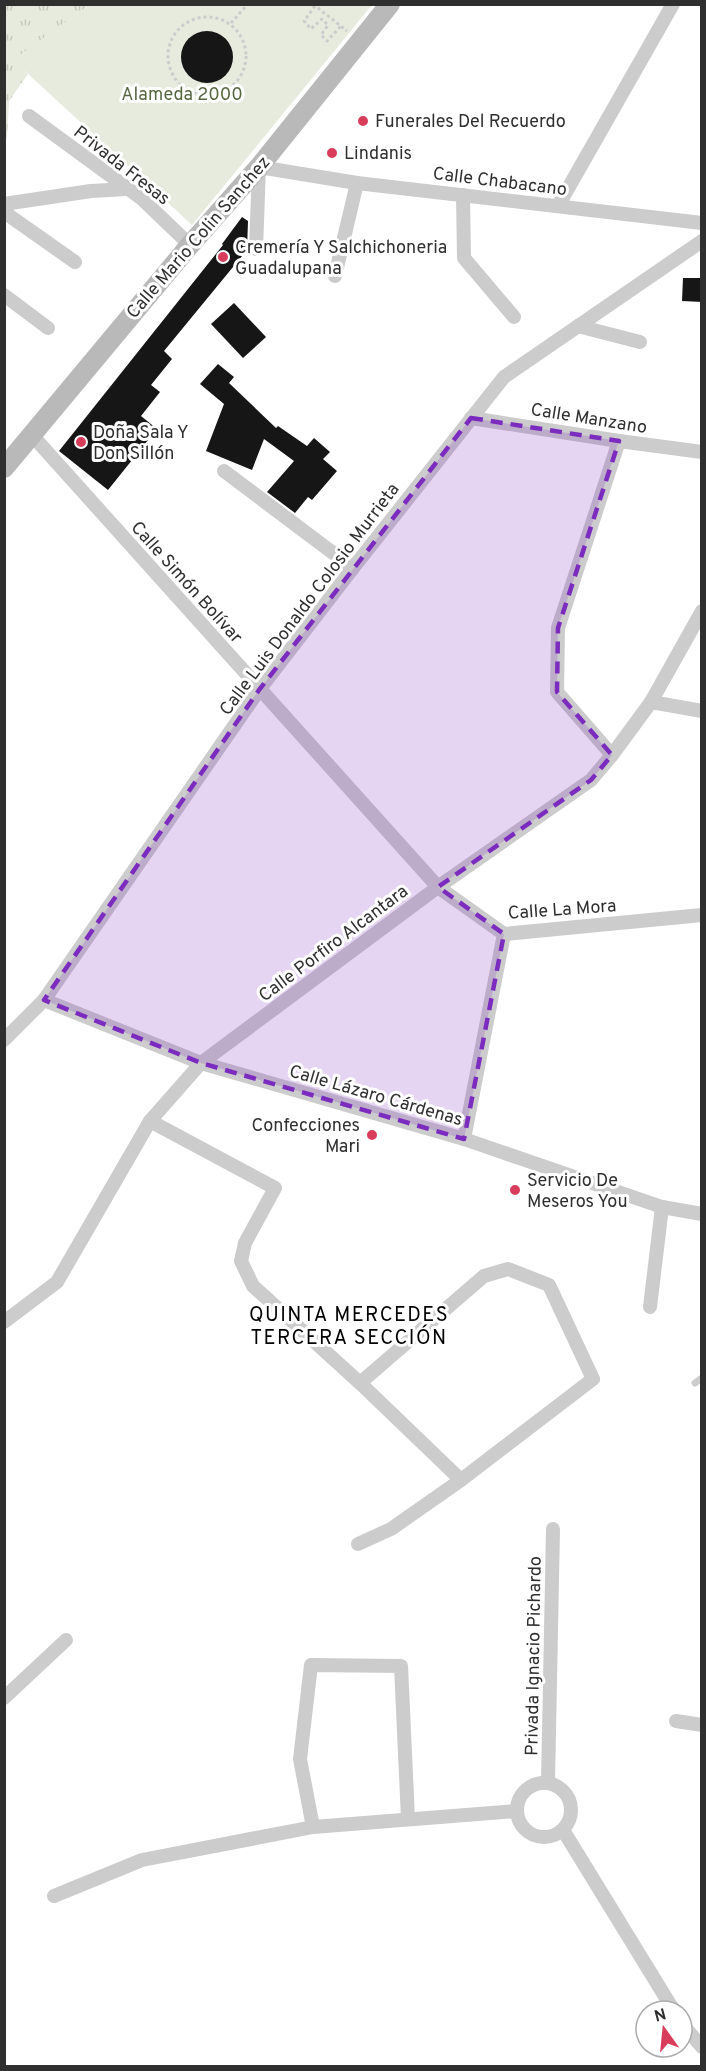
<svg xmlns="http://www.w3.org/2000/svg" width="706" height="2071" viewBox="0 0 706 2071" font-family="Overpass,sans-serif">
<defs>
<pattern id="grass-tufts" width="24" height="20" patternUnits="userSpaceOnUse" patternTransform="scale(1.5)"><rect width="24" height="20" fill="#e6ebdd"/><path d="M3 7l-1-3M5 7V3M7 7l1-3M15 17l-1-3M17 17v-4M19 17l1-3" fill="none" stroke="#c6cabe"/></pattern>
</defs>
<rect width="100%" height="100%" fill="#fff"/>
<!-- grass -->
<path fill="url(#grass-tufts)" d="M5,5h84l-75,55 14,14 -19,27 -2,37 -2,2z"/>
<!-- green -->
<path fill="#e6ebdd" d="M89,5v-1l283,1 -180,220 -179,-165z"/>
<!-- building -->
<g fill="#161616">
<circle cx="207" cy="57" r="26"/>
<path d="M242,217l6,4 -1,29 -83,101 8,8 -21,26 9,7 -19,24 16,13 -49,61 -49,-39 164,-206 -1,-1z"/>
<path d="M683,278h19v24l-20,-1z"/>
<path d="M234,303l32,34 -23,21 -32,-34z"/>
<path d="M218,364l16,13 -5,6 47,45 2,-2 29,20 7,-8 16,14 -7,7 14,12 -25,29 -4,-3 -13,16 -28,-21 27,-31 -30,-22 -12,31 -46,-19 18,-47 -24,-20z"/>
</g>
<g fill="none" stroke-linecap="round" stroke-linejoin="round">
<!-- path -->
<g stroke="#ccc" stroke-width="3" stroke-dasharray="3 3" stroke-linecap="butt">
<path d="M313,4l34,27"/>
<path d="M315,6l-11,15 7,8 11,-10 6,6 -7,10 6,6 14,-15"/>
<circle cx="207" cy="56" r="39"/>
<path d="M231,23l17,-19"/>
</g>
<!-- lane -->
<path stroke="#ccc" stroke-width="7" d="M695,1383l7,-5"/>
<!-- street -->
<g stroke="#ccc" stroke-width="14">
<path d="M29,116l112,82 49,47"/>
<path d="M463,195l1,63 50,59"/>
<path d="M4,204l87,-13 36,-2"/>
<path d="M558,206l115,-202"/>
<path d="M4,212l71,50"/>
<path d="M256,249l3,-82 98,16 345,40"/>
<path d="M335,276l22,-93"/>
<path d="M4,295l44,33"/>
<path d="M578,326l62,16"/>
<path d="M471,418l148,23 83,11"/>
<path d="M31,434l407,453 66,47 198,-19"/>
<path d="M224,471l129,97"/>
<path d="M651,702l51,9"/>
<path d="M612,755l-55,-63 1,-64 61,-187"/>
<path d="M44,1000l157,63 263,76 198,68 40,7"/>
<path d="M4,1040l40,-40 215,-310 94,-122 151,-191 198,-136"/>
<path d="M150,1121l125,67 -30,55 -4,18 12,25 107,97 101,97"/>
<path d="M464,1139l40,-205"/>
<path d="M650,1307l12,-100"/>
<path d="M4,1322l53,-40 93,-161 51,-58 237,-176 153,-107 21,-25 39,-53 51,-91"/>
<path d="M358,1544l33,-15 70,-49 132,-101 -44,-94 -41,-16 -24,7 -124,107"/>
<path d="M4,1698l62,-58"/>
<path d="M676,1721l26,4"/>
<path d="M548,1782l5,-253"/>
<circle cx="544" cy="1810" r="27"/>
<path d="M313,1827l-13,-68 11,-94 90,1 7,153"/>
<path d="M563,1830l111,181"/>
<path d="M54,1896l88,-36 171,-33 204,-16"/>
<path d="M682,2024l20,23"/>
</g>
<!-- secondary -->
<path stroke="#b9b9b9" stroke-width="20" d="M4,468l186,-223 69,-78 131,-163"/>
</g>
<!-- marked area -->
<path fill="#7b2cbf" fill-opacity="0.2" stroke="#7b2cbf" stroke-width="4.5" stroke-dasharray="12 8" stroke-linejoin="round" d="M471,418l148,23 -61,187 -1,64 55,63 -21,25 -153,107 66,47 -40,205 -263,-76 -157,-63 215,-310z"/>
<!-- markers -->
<g fill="#d83e5b" stroke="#fff" stroke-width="2">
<circle cx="363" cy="121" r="6"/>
<circle cx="332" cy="153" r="6"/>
<circle cx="223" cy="257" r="6"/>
<circle cx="81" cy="442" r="6"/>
<circle cx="372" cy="1135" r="6"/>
<circle cx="515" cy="1190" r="6"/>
</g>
<g text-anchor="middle" stroke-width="6" stroke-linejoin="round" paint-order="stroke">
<!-- park labels -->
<g font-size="18" fill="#56673f" stroke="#fff">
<text x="182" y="100">Alameda 2000</text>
</g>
<!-- poi labels -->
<g font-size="18" fill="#2f2f2f" stroke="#fff" text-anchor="start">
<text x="375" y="127">Funerales Del Recuerdo</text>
<text x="344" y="159">Lindanis</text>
<text x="235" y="253">Cremería Y Salchichoneria<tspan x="235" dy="21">Guadalupana</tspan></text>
<text x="93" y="438">Doña Sala Y<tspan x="93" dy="21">Don Sillón</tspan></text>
<text x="360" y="1131" text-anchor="end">Confecciones<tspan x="360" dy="21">Mari</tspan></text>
<text x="527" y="1186">Servicio De<tspan x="527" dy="21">Meseros You</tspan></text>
</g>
<!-- street labels -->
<g font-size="18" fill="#2f2f2f" stroke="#fff">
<text transform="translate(122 165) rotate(38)" y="6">Privada Fresas</text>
<text transform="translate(500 181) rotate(7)" y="6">Calle Chabacano</text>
<text transform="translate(198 237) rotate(-49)" y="6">Calle Mario Colin Sanchez</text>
<text transform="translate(589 418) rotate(9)" y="6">Calle Manzano</text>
<text transform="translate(187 582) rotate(48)" y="6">Calle Simón Bolívar</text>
<text transform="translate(309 599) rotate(-53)" y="6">Calle Luis Donaldo Colosio Murrieta</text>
<text transform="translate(562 909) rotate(-4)" y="6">Calle La Mora</text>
<text transform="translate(333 943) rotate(-37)" y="6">Calle Porfiro Alcantara</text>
<text transform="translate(376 1095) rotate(16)" y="6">Calle Lázaro Cárdenas</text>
<text transform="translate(533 1656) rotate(-89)" y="6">Privada Ignacio Pichardo</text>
</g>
<!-- neighbourhood labels -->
<g font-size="20" letter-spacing="1.5" fill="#000" stroke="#fff">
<text x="349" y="1321">QUINTA MERCEDES<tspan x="349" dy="23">TERCERA SECCIÓN</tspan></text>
</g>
</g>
<!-- border -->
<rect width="706" height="2071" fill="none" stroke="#2f2f2f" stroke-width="12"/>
<!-- north arrow -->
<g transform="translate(664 2029) rotate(345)"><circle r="28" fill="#ffffff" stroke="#acacac" stroke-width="1.5"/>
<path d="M0-4.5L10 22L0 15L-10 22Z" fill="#d83e5b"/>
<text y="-9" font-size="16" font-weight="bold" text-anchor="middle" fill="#2f2f2f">N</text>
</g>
</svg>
